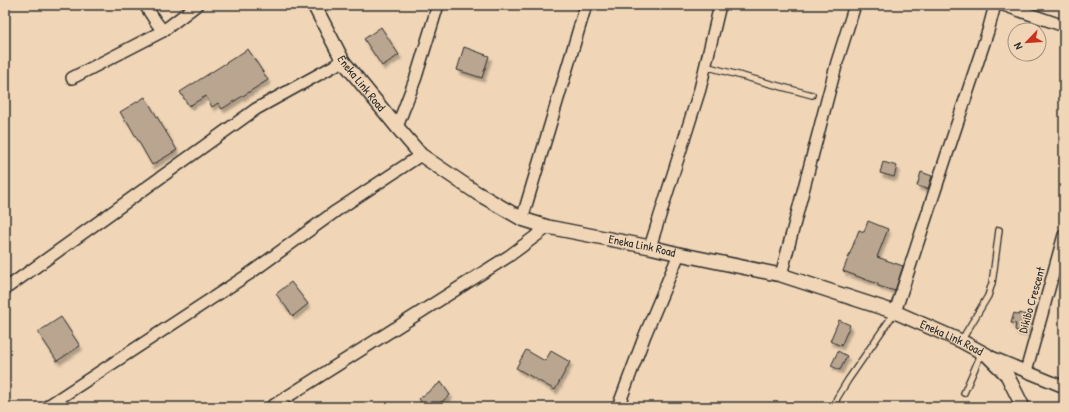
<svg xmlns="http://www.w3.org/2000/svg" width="1069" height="412" viewBox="0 0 1069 412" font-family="'Patrick Hand',sans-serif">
<defs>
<filter id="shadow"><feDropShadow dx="2.5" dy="4" stdDeviation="1" flood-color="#0004"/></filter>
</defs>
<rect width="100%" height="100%" fill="#f0d6b7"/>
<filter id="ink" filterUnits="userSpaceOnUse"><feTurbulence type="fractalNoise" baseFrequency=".025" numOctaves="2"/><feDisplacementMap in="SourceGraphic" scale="8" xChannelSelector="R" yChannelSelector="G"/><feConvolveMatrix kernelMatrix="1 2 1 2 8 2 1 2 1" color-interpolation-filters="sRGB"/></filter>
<g filter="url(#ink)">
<!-- building -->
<g fill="#baa690" stroke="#2b2b2b" filter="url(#shadow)">
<path d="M381,27l18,28 -17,11 -18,-27z"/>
<path d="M464,47l25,9 -7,22 -25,-8z"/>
<path d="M248,49l20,31 -46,29 -4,-6 -6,4 -6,-11 -17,10 -9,-14z"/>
<path d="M145,97l32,53 -25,15 -25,-44 -1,1 -6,-10z"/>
<path d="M883,162l14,4 -3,11 -14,-4z"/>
<path d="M921,172l11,4 -4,13 -11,-3z"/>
<path d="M868,221l20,8 -11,28 26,9 -8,25 -17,-5v-2l-35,-13 16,-41 5,2z"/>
<path d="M291,282l17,22 -15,12 -17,-22z"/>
<path d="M1014,313l5,2 1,-2 9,3 -5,17 -9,-3 1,-6 -5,-1z"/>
<path d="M61,317l19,29 -23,15 -19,-29z"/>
<path d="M839,320l11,5 -9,21 -11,-5z"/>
<path d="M526,350l19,11 6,-10 19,11 -15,28 -39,-22z"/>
<path d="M838,351l9,5 -7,14 -9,-4z"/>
<path d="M441,382l9,13 -15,12h-10l-6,-8z"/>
</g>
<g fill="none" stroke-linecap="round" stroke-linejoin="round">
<defs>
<g id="service">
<path d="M705,66l107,29"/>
<path d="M961,341l27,-45 4,-13 2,-14 5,-39"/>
<path d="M964,393l18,-41"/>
<path d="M834,407l3,-9 11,-18 47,-68"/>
</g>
<g id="minor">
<path d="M145,5l11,17 7,9"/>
<path d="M1003,5l61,21"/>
<path d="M72,78l91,-47 34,-26"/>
<path d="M397,127l19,-50 22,-72"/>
<path d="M522,219l64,-214"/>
<path d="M650,247l50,-158 20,-84"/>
<path d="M781,275l56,-213 18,-57"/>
<path d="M5,289l251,-180 87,-48"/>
<path d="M895,312l56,-170 37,-111 7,-26"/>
<path d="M989,356l75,31"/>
<path d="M1026,371l38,-136"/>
<path d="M46,407l203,-133 87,-63 85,-56"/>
<path d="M271,407l238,-151 39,-29"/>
<path d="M618,407l27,-72 34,-81"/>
</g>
<g id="tertiary">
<path id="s1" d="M314,5l29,56 54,66 24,28 56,38 45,26 26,8 102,20 29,7 102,21 114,37 66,29 26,14 20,20 16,32"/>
</g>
</defs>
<!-- service casing -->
<use href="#service" stroke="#2b2b2b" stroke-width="8"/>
<!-- minor casing -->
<use href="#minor" stroke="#2b2b2b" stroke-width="14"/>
<!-- tertiary casing -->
<use href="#tertiary" stroke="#2b2b2b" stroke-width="16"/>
<!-- service -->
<use href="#service" stroke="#f0d6b7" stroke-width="5.5"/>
<!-- minor -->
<use href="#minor" stroke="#f0d6b7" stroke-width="11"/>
<!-- tertiary -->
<use href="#tertiary" stroke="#f0d6b7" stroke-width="13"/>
</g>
</g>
<g text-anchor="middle" stroke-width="3" stroke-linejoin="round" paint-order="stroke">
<!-- street labels -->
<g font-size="12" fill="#2b2b2b" stroke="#f0d6b7">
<text dy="4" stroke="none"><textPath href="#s1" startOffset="92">Eneka Link Road</textPath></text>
<text dy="4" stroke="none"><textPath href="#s1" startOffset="428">Eneka Link Road</textPath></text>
<text transform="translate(1032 300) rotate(-74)" y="4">Dikibo Crescent</text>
<text dy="4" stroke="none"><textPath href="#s1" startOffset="752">Eneka Link Road</textPath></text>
</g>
</g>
<!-- margin -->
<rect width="1069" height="412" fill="none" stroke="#f0d6b7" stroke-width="20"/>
<rect x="10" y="10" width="1049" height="392" fill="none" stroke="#2b2b2b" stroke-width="1.5" filter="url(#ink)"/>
<!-- north arrow -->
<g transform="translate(1027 42) rotate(245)"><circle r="19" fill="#f0d6b7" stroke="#a1927f"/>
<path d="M0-3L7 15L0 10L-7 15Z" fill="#c8321e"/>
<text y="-6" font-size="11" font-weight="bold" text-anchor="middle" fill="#2b2b2b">N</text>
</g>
</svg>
